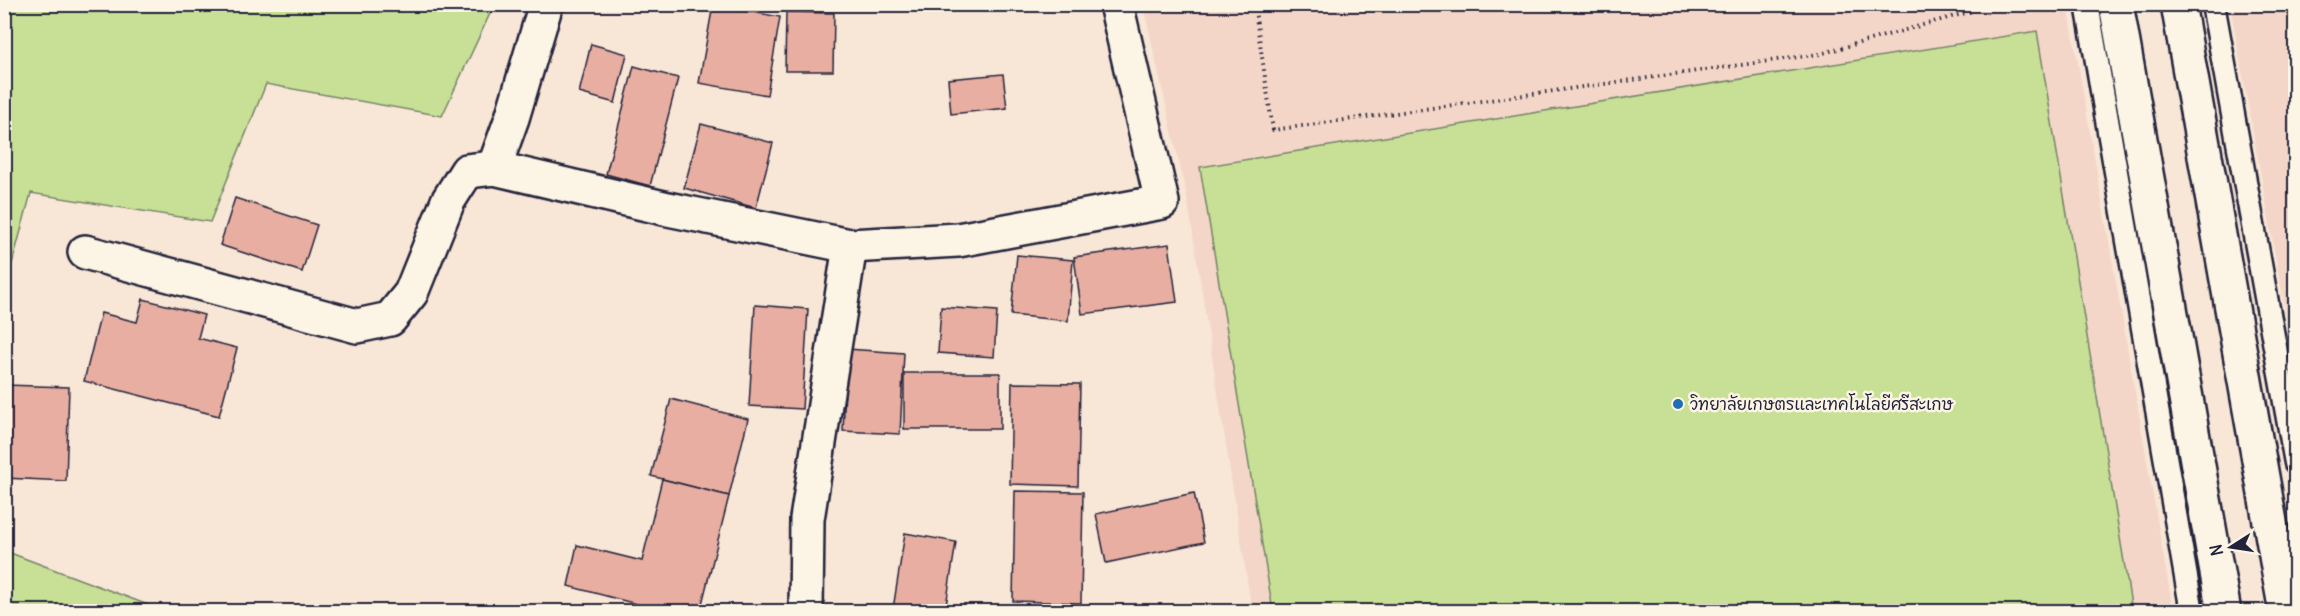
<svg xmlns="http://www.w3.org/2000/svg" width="2300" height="616" viewBox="0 0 2300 616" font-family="Delius,'Playpen Sans Thai',sans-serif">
<rect width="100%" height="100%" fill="#f8e7d7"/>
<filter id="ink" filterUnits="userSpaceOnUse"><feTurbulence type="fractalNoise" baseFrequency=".0167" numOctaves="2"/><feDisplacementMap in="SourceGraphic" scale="12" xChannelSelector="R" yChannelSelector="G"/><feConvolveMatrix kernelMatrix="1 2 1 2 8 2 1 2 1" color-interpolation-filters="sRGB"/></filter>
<g filter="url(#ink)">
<!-- built -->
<g fill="#f3d6c7">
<path d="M1143,5h925l105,606h-921l-65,-414z"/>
<path d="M2230,5h65v359z"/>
</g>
<!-- green -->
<g fill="#c7e096" stroke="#748168" stroke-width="1.5">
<path d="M5,4h489v1l-52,111 -176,-32 -56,138 -179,-29 -26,97z"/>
<path d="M2037,31l95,580h-859l-73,-444z"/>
<path d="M5,551l159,60h-159z"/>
</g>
<!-- building -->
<g fill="#e7aea1" stroke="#22223b" stroke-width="1.5">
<path d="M713,5l67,12 -13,78 -68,-12z"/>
<path d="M786,12l48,1 -1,58h-48z"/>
<path d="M591,44l36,10 -12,49 -36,-10z"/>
<path d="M634,66l44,12 -28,108 -44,-12z"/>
<path d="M1003,74l4,34 -56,6 -3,-35z"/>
<path d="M701,124l72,19 -17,65 -72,-20z"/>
<path d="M235,198l82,27 -15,47 -82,-27z"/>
<path d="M1169,244l8,58 -95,12 -8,-57z"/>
<path d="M1017,255l56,5 -5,61 -57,-6z"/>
<path d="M143,299l61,16 -6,23 39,10 -18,68 -135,-35 17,-68 36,9z"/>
<path d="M755,305l53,4 -6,100 -53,-3z"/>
<path d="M941,307l56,4 -3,46 -56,-4z"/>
<path d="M847,349l57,4 -4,81 -57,-3z"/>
<rect x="904" y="373" width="96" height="56"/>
<path d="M1012,383l68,1 -2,102 -68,-2z"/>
<path d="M4,385l65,2 -3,94 -62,-3z"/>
<path d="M671,399l77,20 -19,77 -78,-20z"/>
<path d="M662,479l67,17 -29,116h-33l-99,-26 9,-41 65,16z"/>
<path d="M1015,491l68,1 -2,111 -68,-2z"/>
<path d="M1194,493l10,49 -98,21 -10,-49z"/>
<path d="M905,533l51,9 -11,70h-35l-17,-3z"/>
</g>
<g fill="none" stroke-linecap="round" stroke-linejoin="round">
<defs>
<g id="lane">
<path d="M2087,4l105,608"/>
<path d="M2213,4l83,459"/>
</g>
<g id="street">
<path d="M494,168l18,-50 34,-114"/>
<path d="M85,252l272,74 33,-7 21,-26 37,-92 19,-30 27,-3 174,41 182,37 108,-6 204,-38 -46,-198"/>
<path d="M806,612l1,-93 43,-273"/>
</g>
<g id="secondary">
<path d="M2116,4l108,608"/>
<path d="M2178,4l108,608"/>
</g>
</defs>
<!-- lane casing -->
<use href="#lane" stroke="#22223b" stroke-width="27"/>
<!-- street casing -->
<use href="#street" stroke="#22223b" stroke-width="38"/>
<!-- secondary casing -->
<use href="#secondary" stroke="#22223b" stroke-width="38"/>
<!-- path -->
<path stroke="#22223b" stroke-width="4" stroke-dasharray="1.5 4.5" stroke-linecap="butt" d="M1254,4l19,126 547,-76 149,-42 6,-8"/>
<!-- lane -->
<use href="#lane" stroke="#fcf5e5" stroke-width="22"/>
<!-- street -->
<use href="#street" stroke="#fcf5e5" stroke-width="33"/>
<!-- secondary -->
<use href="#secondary" stroke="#fcf5e5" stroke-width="33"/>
</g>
</g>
<!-- markers -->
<circle fill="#1f6fb2" stroke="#fcf5e5" stroke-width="2" cx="1678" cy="404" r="6"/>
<g text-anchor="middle" stroke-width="5" stroke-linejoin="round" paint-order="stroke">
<!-- poi labels -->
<g font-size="16" fill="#22223b" stroke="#fcf5e5" text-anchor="start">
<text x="1690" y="410">วิทยาลัยเกษตรและเทคโนโลยีศรีสะเกษ</text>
</g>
</g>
<!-- margin -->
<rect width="2300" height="616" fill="none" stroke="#fcf5e5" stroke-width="24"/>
<rect x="12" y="12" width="2276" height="592" fill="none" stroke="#22223b" stroke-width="2" filter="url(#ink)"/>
<!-- north arrow -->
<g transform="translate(2231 547) rotate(258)" stroke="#fcf5e5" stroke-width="4.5" paint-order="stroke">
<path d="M0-4.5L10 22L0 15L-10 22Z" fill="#22223b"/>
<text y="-9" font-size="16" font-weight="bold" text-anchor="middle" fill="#22223b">N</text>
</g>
</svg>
